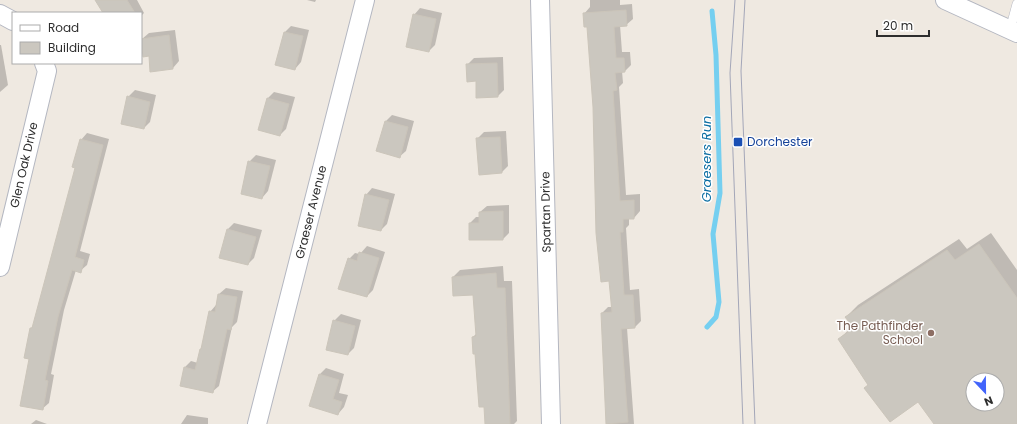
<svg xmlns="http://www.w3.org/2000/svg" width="1017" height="424" viewBox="0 0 1017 424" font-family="Poppins,sans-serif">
<rect width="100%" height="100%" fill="#efe9e1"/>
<!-- shadow -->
<g fill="#0003" fill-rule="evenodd">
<path d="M100,0h37l7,13 -3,3v-3h-37z"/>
<path d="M307,0h9l-1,2z"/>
<path d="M590,0h30v5l12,-1 1,15 -7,6h-6l2,27h8l1,13 -6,6h-3l1,12 -4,4 7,108 14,-1v17l-6,7h-5v7l-3,3 4,62 9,-1 2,32 -6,6 -8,1 7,96h-27l-5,-111 6,-6h4l-24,-281 -4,-12 6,-7z"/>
<path d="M420,8l22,5 -7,32 -6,6 -15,-36z"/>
<path d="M291,26l18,4 -8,32 -6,7 -10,-37z"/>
<path d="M175,30l4,31 -6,7 -24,-13 -7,-16 7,-6z"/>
<path d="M0,45h1l7,40 -8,7z"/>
<path d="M503,57l1,33 -6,6 -21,-16 -9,-16 6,-6z"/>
<path d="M135,90l21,5 -6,27 -6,6 -16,-31z"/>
<path d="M274,92l21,5 -9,32 -6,6 -21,-6 9,-31z"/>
<path d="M392,115l22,6 -8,30 -7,6 -13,-36z"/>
<path d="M506,131l2,35 -6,6 -22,2 -3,-35 7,-7z"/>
<path d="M87,133l22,6 -29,112 10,3 -3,11 -7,6 -4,-1 -12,40 -13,64 3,1 -5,28 -7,6 -12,-51 1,-30 3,-2 42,-159 5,-27z"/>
<path d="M256,155l20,5 -8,31 -6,7 -13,-36z"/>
<path d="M372,188l23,6 -8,30 -6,6 -15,-35z"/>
<path d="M509,205v28l-6,6 -33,-16 6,-6h4v-5l7,-6z"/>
<path d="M234,223l28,7 -8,28 -6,6 -20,-35z"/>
<path d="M991,233l26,37v154h-82l-17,-23 -49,-16 -30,-46 14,-13 -7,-9 12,-12 101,-66 8,10zM973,380h24v24h-24z"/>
<path d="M367,246l18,6 -12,38 -6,6 -18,-37 6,-6 5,1z"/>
<path d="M503,266l1,15h8l5,140 -3,3h-28l-1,-18 -12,-69 4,-4 -3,-39 -21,-17 7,-7z"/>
<path d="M226,288l17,3 -6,31 -5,5 -13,59 -7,6 -27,-25 6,-6 7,2 12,-51 6,-7 3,-11z"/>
<path d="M341,314l20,6 -7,28 -6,6 -14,-33z"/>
<path d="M326,368l18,6 -5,19 9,2 -4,12 -6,7 -19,-39z"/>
<path d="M187,415l21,3v6h-27z"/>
<path d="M36,420l11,4h-16z"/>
</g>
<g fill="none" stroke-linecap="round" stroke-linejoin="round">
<!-- stream -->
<path stroke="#75cff0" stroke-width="5" d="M707,327l9,-10 3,-15 -6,-68 7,-41 -4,-138 -4,-44"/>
</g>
<!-- building -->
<g fill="#cbc7bf" stroke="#cbc5ba" fill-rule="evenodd">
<path d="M95,0h32l8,13h-32z"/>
<path d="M626,10l1,16 -13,1 2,31h8l1,14 -10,1 2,17 -4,1 7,110 14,-1v19h-11v13h-3l4,63h9l2,33 -14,1 7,93 -22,2 -5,-111 11,-1 -3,-31 -8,1 -5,-49 -3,-126 -6,-80h-3l-1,-14z"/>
<path d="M413,14l23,5 -7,33 -23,-5z"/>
<path d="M284,32l19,4 -8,34 -20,-5z"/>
<path d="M169,35l4,34 -23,3 -1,-16 -6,1 -2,-18z"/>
<path d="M497,63l1,34 -22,1v-17l-9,1 -1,-18z"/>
<path d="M127,96l23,6 -6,27 -23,-5z"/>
<path d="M267,98l22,6 -9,32 -22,-6z"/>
<path d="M385,121l23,6 -8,31 -24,-7z"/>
<path d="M500,137l2,36 -23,2 -3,-37z"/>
<path d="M80,139l23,6 -28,112 9,3 -3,13 -9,-3 -14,47 -13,63 3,1 -5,29 -23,-4 9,-47 -5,-1 6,-30h2l43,-160 -3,-1z"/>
<path d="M248,161l22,5 -8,33 -21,-5z"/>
<path d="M365,194l24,6 -8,31 -23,-5z"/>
<path d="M503,211v29h-34v-17h10v-11z"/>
<path d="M227,229l29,8 -8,28 -29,-7z"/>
<path d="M979,244l38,54v126h-83l-16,-22 -28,20 -26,-34 4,-3 -30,-46 16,-11 -9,-11 102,-67 8,10zM973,380h24v24h-24z"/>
<path d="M359,252l20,6 -12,39 -29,-8 10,-31 9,3z"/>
<path d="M496,273l1,15h8l5,136h-25l-1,-17h-5l-4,-53h-2l-1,-17 4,-1 -3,-41 -20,1 -1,-19z"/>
<path d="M218,294l19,3 -6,33 -4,-1 -14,64 -33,-7 4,-19 11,3 5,-21h1l8,-38 6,1z"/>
<path d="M333,320l22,6 -7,29 -22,-5z"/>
<path d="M319,374l20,6 -6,19 9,3 -4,13 -29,-9z"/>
</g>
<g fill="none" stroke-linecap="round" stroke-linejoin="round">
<defs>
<path id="service" d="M1010,30l7,-26"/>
<g id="minor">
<path d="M540,0l11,424"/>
<path d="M945,0l72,33"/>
<path d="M0,14l13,7"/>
<path d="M0,267l47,-196 -3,-8"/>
<path d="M257,424l108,-424"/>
</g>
</defs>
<!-- service casing -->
<use href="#service" stroke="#b4b7c1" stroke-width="10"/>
<!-- minor casing -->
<use href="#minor" stroke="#b4b7c1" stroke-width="20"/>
<!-- service -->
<use href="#service" stroke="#fff" stroke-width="9"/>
<!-- minor -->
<use href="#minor" stroke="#fff" stroke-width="18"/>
<!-- tram -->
<g stroke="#a3a6b8" stroke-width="1">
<path d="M735,0l-5,73 13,351"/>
<path d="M745,0l-4,71 14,353"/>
</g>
</g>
<!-- markers -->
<rect fill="#1a4fb4" stroke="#fff" stroke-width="1.5" x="733" y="137" width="10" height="10" rx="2"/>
<circle fill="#8d6e63" stroke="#fff" stroke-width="1.5" cx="931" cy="333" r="4"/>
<g text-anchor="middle" stroke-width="3" stroke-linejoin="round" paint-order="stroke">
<!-- transit labels -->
<g font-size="12" fill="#164399" stroke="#fff" text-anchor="start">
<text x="747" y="146">Dorchester</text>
</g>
<!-- street labels -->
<g font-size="12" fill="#2e2e2e" stroke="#fff">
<text transform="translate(24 165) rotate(-77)" y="4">Glen Oak Drive</text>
<text transform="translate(311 212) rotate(-76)" y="4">Graeser Avenue</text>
<text transform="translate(546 212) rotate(-91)" y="4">Spartan Drive</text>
</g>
<!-- education labels -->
<g font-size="12" fill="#785e54" stroke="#fff" text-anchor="end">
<text x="923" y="330">The Pathfinder<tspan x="923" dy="14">School</tspan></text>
</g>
<!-- water labels -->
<g font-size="13" font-style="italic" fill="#0d6fa3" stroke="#fff">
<text transform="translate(706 159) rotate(-90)" y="5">Graesers Run</text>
</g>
</g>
<!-- legend -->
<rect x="12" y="12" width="130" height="52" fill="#ffffff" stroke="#ababab"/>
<rect x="20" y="25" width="20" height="6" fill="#ffffff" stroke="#ababab"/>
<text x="48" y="32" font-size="12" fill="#2e2e2e">Road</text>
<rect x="20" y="42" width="20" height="12" fill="#cbc7bf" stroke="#ababab"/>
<text x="48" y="52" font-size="12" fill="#2e2e2e">Building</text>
<!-- north arrow -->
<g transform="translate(985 392) rotate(158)"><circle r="19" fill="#ffffff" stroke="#ababab"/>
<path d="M0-3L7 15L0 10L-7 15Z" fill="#4264fb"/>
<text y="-6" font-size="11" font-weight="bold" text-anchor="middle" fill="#2e2e2e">N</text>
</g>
<!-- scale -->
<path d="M877 30v6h52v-6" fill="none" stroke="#2e2e2e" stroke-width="2"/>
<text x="883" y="30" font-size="12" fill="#2e2e2e" stroke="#ffffff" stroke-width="3" paint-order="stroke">20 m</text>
</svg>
